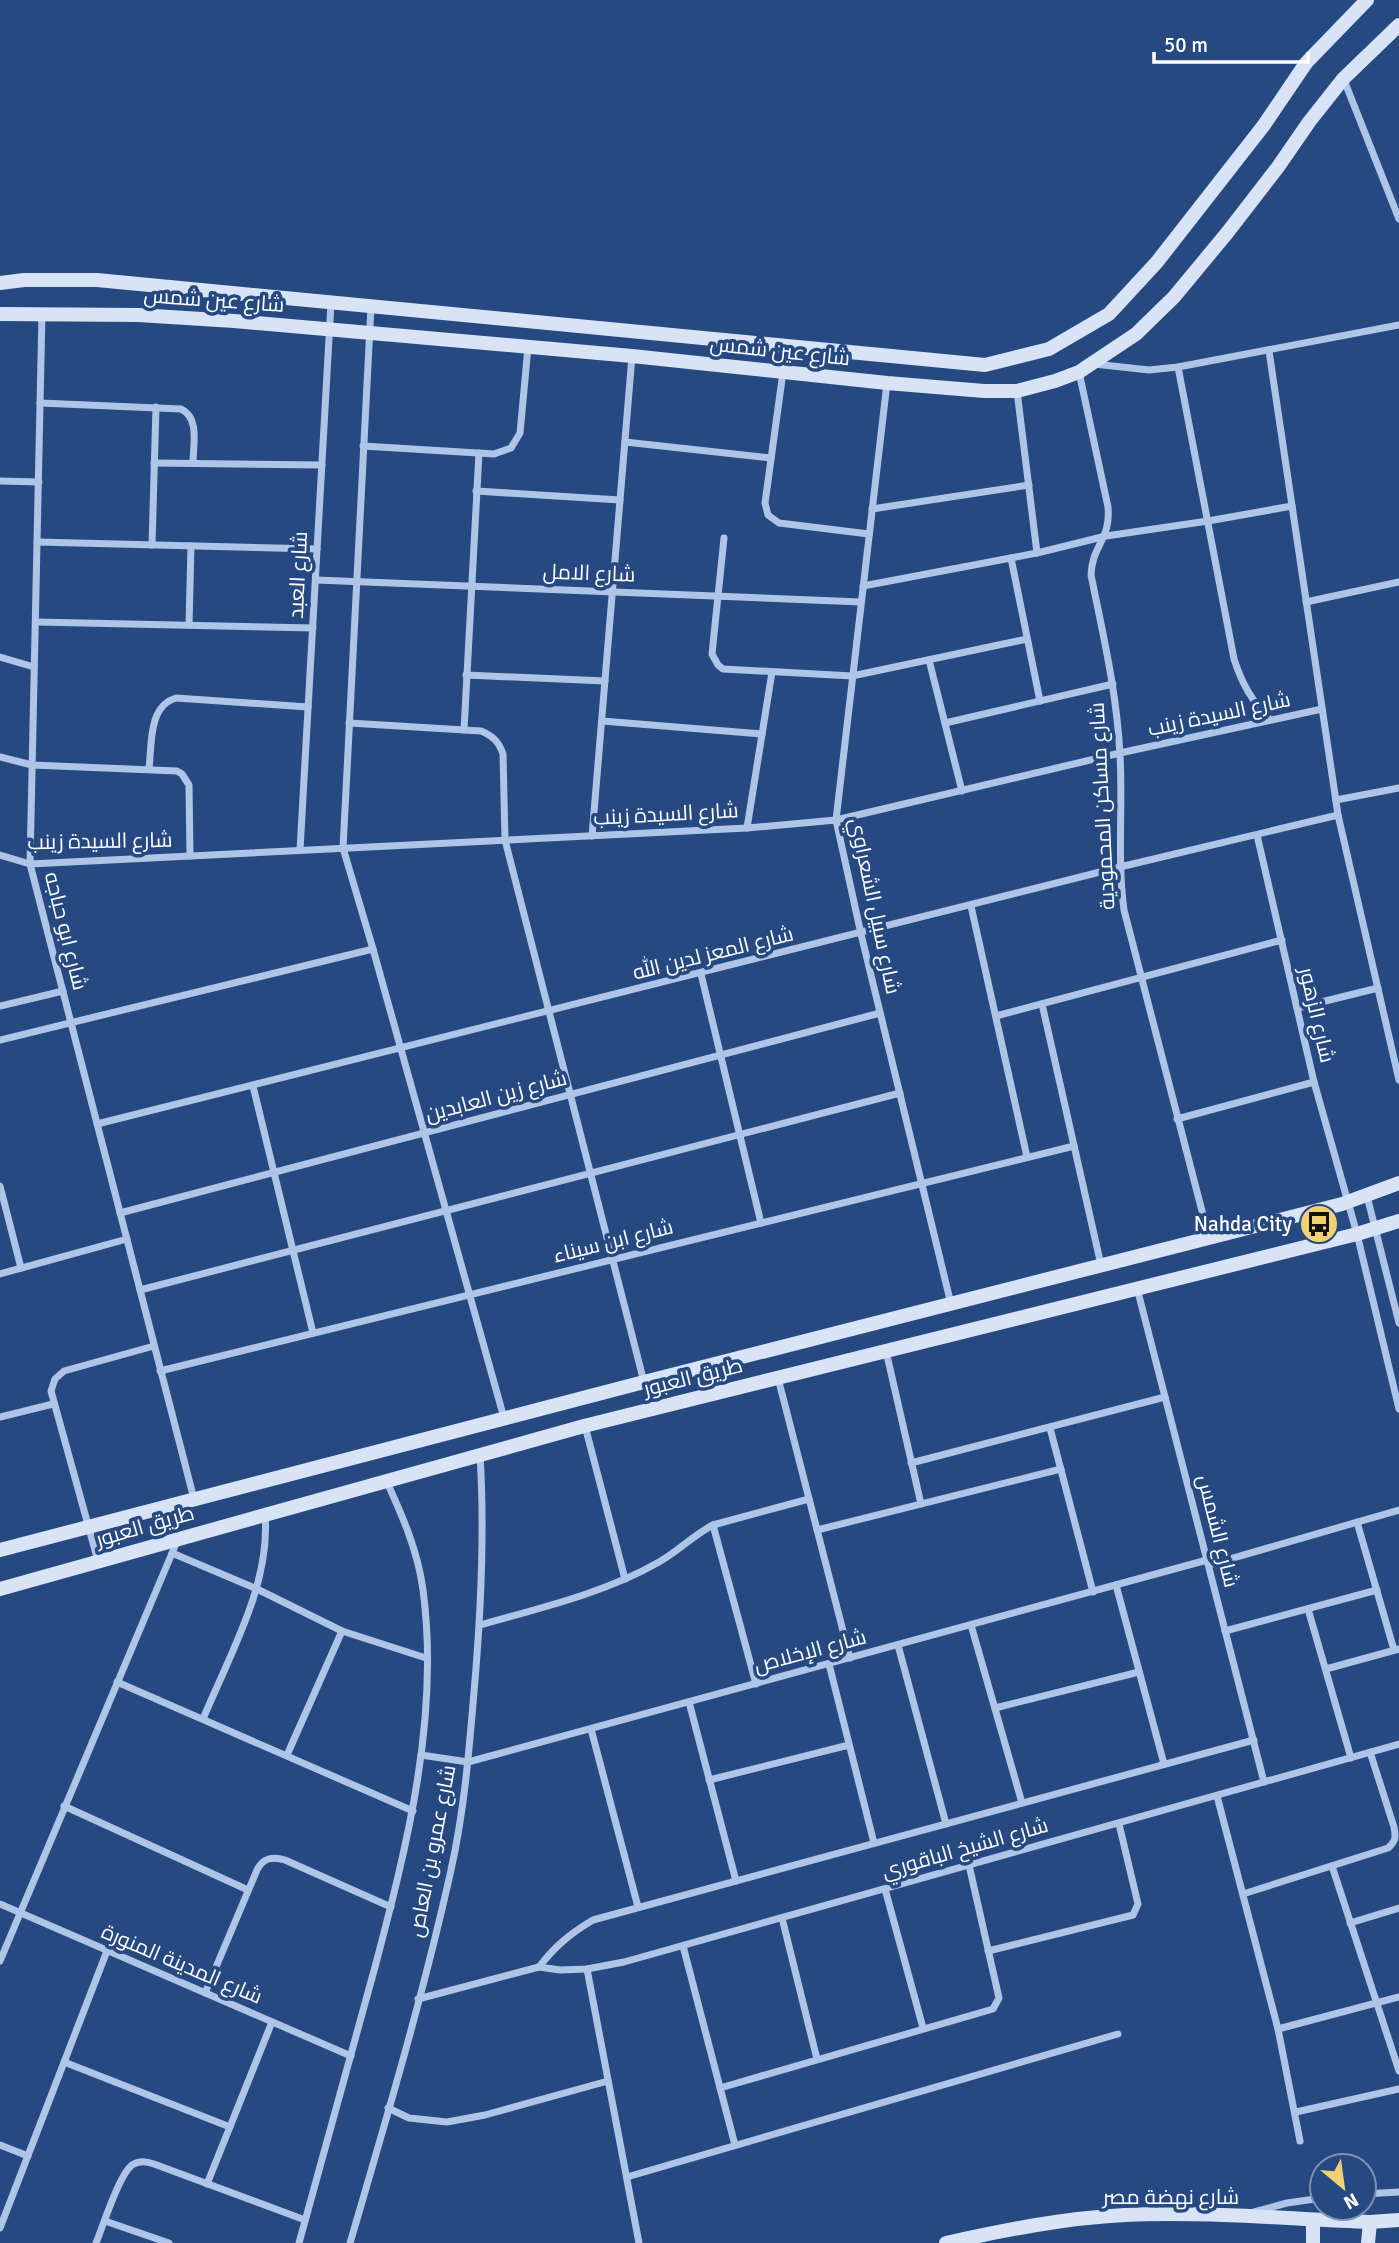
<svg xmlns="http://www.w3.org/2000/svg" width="1399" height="2243" viewBox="0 0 1399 2243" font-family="Signika,Cairo,sans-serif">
<rect width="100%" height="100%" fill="#264982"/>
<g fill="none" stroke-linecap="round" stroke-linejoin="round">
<!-- street -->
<g stroke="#aec5e7" stroke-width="7">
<path d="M1344,80l55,139"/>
<path d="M371,307l-28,541 30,101 131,469"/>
<path d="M42,313l-12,551 164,635"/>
<path d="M1269,351l69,464 61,265"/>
<path d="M1094,364l55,6 29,-3 221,-42"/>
<path d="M1178,367l56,292c8,25 18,42 36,61"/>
<path d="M783,372l-18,131 3,12 11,8 90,11"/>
<path d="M1079,372l29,135c3,33 -16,38 -17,68 12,59 26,119 29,180 3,51 -3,104 4,155l85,328"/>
<path d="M887,383l-51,437 25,114 90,370"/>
<path d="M1017,391l20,162"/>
<path d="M40,403l141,6c19,9 12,36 12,54"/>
<path d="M625,442l146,16"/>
<path d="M363,446l131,8 17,-6 9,-15 8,-86"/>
<path d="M154,463l168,2"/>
<path d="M0,481l39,1"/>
<path d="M476,491l144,9"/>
<path d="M872,509l157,-24"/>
<path d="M724,538l-12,116 6,11 5,4 129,7 175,-37"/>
<path d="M37,542l280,7"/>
<path d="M152,545l4,-138"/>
<path d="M1011,558l29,143"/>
<path d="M316,580l545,22"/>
<path d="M863,586l174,-33 69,-17 102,-15 84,-15"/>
<path d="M1306,602l93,-20"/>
<path d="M36,622l277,6"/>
<path d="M189,625l2,-79"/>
<path d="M0,657l34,10"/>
<path d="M929,660l33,131"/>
<path d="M466,675l139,6"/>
<path d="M602,721l160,13"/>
<path d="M349,723l132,8c12,5 18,11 22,23l2,86 139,542"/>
<path d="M945,723l168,-39"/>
<path d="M464,730l15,-277"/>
<path d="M0,757l32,8 145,6 5,3 7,11 1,71"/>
<path d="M149,768c3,-23 -1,-62 27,-70l132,9"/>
<path d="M1336,800l63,-12"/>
<path d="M747,828l25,-156"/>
<path d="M1257,835l57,247 43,152 42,175"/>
<path d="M592,836l40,-480"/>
<path d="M300,850l31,-547"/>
<path d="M0,855l30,9 717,-36 89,-8 284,-67 202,-44"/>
<path d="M971,906l56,251"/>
<path d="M701,974l60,249"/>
<path d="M1042,1004l59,261"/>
<path d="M0,1006l63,-15"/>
<path d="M1297,1008l81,-20"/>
<path d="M996,1016l286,-76"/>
<path d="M0,1040l373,-91"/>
<path d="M253,1086l60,247"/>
<path d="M1177,1119l137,-37"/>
<path d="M97,1124l1023,-257 218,-52"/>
<path d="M0,1186l21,82"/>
<path d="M1367,1196l32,127"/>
<path d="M120,1213l760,-200"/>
<path d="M0,1274l127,-35"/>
<path d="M1137,1288l127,494"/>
<path d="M140,1290l760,-197"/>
<path d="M886,1351l35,153"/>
<path d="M160,1371l914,-225"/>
<path d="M778,1378l72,280"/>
<path d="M0,1417l53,-13"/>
<path d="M585,1426l40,153"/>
<path d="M1050,1428l43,164"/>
<path d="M911,1463l254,-66"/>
<path d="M1357,1522l37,128"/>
<path d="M713,1525l43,159"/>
<path d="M817,1530l244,-61"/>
<path d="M172,1553l85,36 85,42 84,27"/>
<path d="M98,1561l-47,-170 4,-12 9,-8 90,-25"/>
<path d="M1209,1565l190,-55"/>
<path d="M1116,1585l48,179"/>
<path d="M1308,1609l43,149"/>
<path d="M480,1625c60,-17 125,-32 179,-63 20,-11 34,-27 54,-37l96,-26"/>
<path d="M971,1625l51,178"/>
<path d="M1225,1631l152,-41"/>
<path d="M898,1645l48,179"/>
<path d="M829,1664l45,179"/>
<path d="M1326,1669l73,-20"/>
<path d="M117,1682l296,129"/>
<path d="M689,1702l47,179"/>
<path d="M995,1708l144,-36"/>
<path d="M203,1719c26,-63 68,-135 62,-204"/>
<path d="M591,1729l47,178"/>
<path d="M287,1755l55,-124"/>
<path d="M421,1755l47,7 739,-202"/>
<path d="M709,1780l140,-35"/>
<path d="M1217,1796l61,233 22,112"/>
<path d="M64,1806l184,84"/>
<path d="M1332,1866l67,205"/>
<path d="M885,1889l38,139"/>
<path d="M1243,1894l145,-46c8,-7 8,-11 6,-21l-24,-75"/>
<path d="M0,1904l351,152"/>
<path d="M782,1918l35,141"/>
<path d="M1350,1923l49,-15"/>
<path d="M683,1946l52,199"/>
<path d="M988,1951l145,-36 5,-11 -19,-80"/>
<path d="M0,1961l178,-422"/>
<path d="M539,1967c16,-21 32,-34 54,-47l661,-180"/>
<path d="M587,1969l52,274"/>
<path d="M205,1993l52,-123c6,-12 15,-14 28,-10l106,47"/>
<path d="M418,1999l121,-32 21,3 27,-1 37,-7 775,-218"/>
<path d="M1278,2029l121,-32"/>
<path d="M64,2062l166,65"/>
<path d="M720,2088l273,-79 6,-11 -30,-133"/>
<path d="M388,2108l21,10 38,4 38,-7 123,-34"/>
<path d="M1296,2112l103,-23"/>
<path d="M0,2145l28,11"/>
<path d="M627,2177l491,-143"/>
<path d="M207,2184l65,-162"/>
<path d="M1364,2194l35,-2"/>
<path d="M1254,2212l33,-9 35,-5"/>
<path d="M105,2221l64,22"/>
<path d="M0,2228l107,-277"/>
<path d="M96,2243c7,-17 23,-68 36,-78 7,-5 14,-4 22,-1l151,56"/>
<path d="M299,2243c25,-92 51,-184 76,-276 32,-121 65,-251 48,-377 -5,-39 -21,-75 -37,-110"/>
<path d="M350,2243c36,-123 73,-247 101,-373 13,-58 18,-118 23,-178 7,-79 11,-157 6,-237"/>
</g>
<!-- secondary -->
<g stroke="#d8e3f6" stroke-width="14">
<path d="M0,283l24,-3h73l888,85 64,-16 60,-35 48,-52 107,-137 42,-62 61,-63"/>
<path d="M0,314l138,1 96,6 398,35 255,27 97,8h33l38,-10 24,-9 57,-38 38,-37 53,-64 51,-66 31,-45 34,-43 56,-54"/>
<path d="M0,1550l644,-168 698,-178 57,-21"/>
<path d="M0,1589l584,-163 773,-192 42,-13"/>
<path d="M946,2243c59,-13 118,-25 179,-28 81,-4 163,4 245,7l29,-2"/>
<path d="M1313,2243v-23"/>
<path d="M1368,2243l2,-21"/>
</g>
</g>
<!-- icons -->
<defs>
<symbol id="bus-disc" viewBox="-11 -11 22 22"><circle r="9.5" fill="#f0d273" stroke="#264982"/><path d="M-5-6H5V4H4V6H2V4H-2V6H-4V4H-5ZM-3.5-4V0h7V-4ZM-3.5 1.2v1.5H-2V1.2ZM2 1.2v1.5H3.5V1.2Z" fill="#111"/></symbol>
</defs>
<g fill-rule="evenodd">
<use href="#bus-disc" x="1297" y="1202" width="44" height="44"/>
</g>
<g text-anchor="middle" stroke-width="7" stroke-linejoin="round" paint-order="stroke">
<!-- street labels -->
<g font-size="21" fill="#fff" stroke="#264982">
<text transform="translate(214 300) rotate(4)" y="7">شارع عين شمس</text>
<text transform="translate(780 351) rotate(6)" y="7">شارع عين شمس</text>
<text transform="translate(589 573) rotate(2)" y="7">شارع الامل</text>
<text transform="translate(298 575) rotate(-87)" y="7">شارع العبد</text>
<text transform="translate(1219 714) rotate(-12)" y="7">شارع السيدة زينب</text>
<text transform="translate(1102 806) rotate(-93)" y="7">شارع مساكن المحمودية</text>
<text transform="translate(666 814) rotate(-3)" y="7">شارع السيدة زينب</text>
<text transform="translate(100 841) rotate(-1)" y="7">شارع السيدة زينب</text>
<text transform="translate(875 906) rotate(78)" y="7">شارع سبيل الشعراوي</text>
<text transform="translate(66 931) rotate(76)" y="7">شارع ابو حباجه</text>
<text transform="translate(713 953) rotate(-14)" y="7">شارع المعز لدين الله</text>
<text transform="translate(1317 1015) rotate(77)" y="7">شارع الزهور</text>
<text transform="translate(496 1096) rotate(-15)" y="7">شارع زين العابدين</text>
<text transform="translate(613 1241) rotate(-14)" y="7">شارع ابن سيناء</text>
<text transform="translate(693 1377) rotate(-14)" y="7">طريق العبور</text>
<text transform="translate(145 1526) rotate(-16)" y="7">طريق العبور</text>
<text transform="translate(1218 1531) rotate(76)" y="7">شارع الشمس</text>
<text transform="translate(810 1651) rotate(-15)" y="7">شارع الإخلاص</text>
<text transform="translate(965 1848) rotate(-16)" y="7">شارع الشيخ الباقوري</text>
<text transform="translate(432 1851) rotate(-79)" y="7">شارع عمرو بن العاص</text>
<text transform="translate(182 1964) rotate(23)" y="7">شارع المدينة المنورة</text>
<text x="1171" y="2204">شارع نهضة مصر</text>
</g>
<!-- poi labels -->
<g font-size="21" fill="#fff" stroke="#264982" text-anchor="end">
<text x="1292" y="1231">Nahda City</text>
</g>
</g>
<!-- north arrow -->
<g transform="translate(1343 2187) rotate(151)"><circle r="33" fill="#264982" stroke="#7d92b4" stroke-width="2"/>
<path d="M0-5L12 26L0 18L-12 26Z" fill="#f0d273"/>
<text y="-10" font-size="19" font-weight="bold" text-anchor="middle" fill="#ffffff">N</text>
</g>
<!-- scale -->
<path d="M1154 52v10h154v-10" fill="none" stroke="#ffffff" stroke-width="3.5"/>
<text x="1164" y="52" font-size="21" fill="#ffffff" stroke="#264982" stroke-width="5" paint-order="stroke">50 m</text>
</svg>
